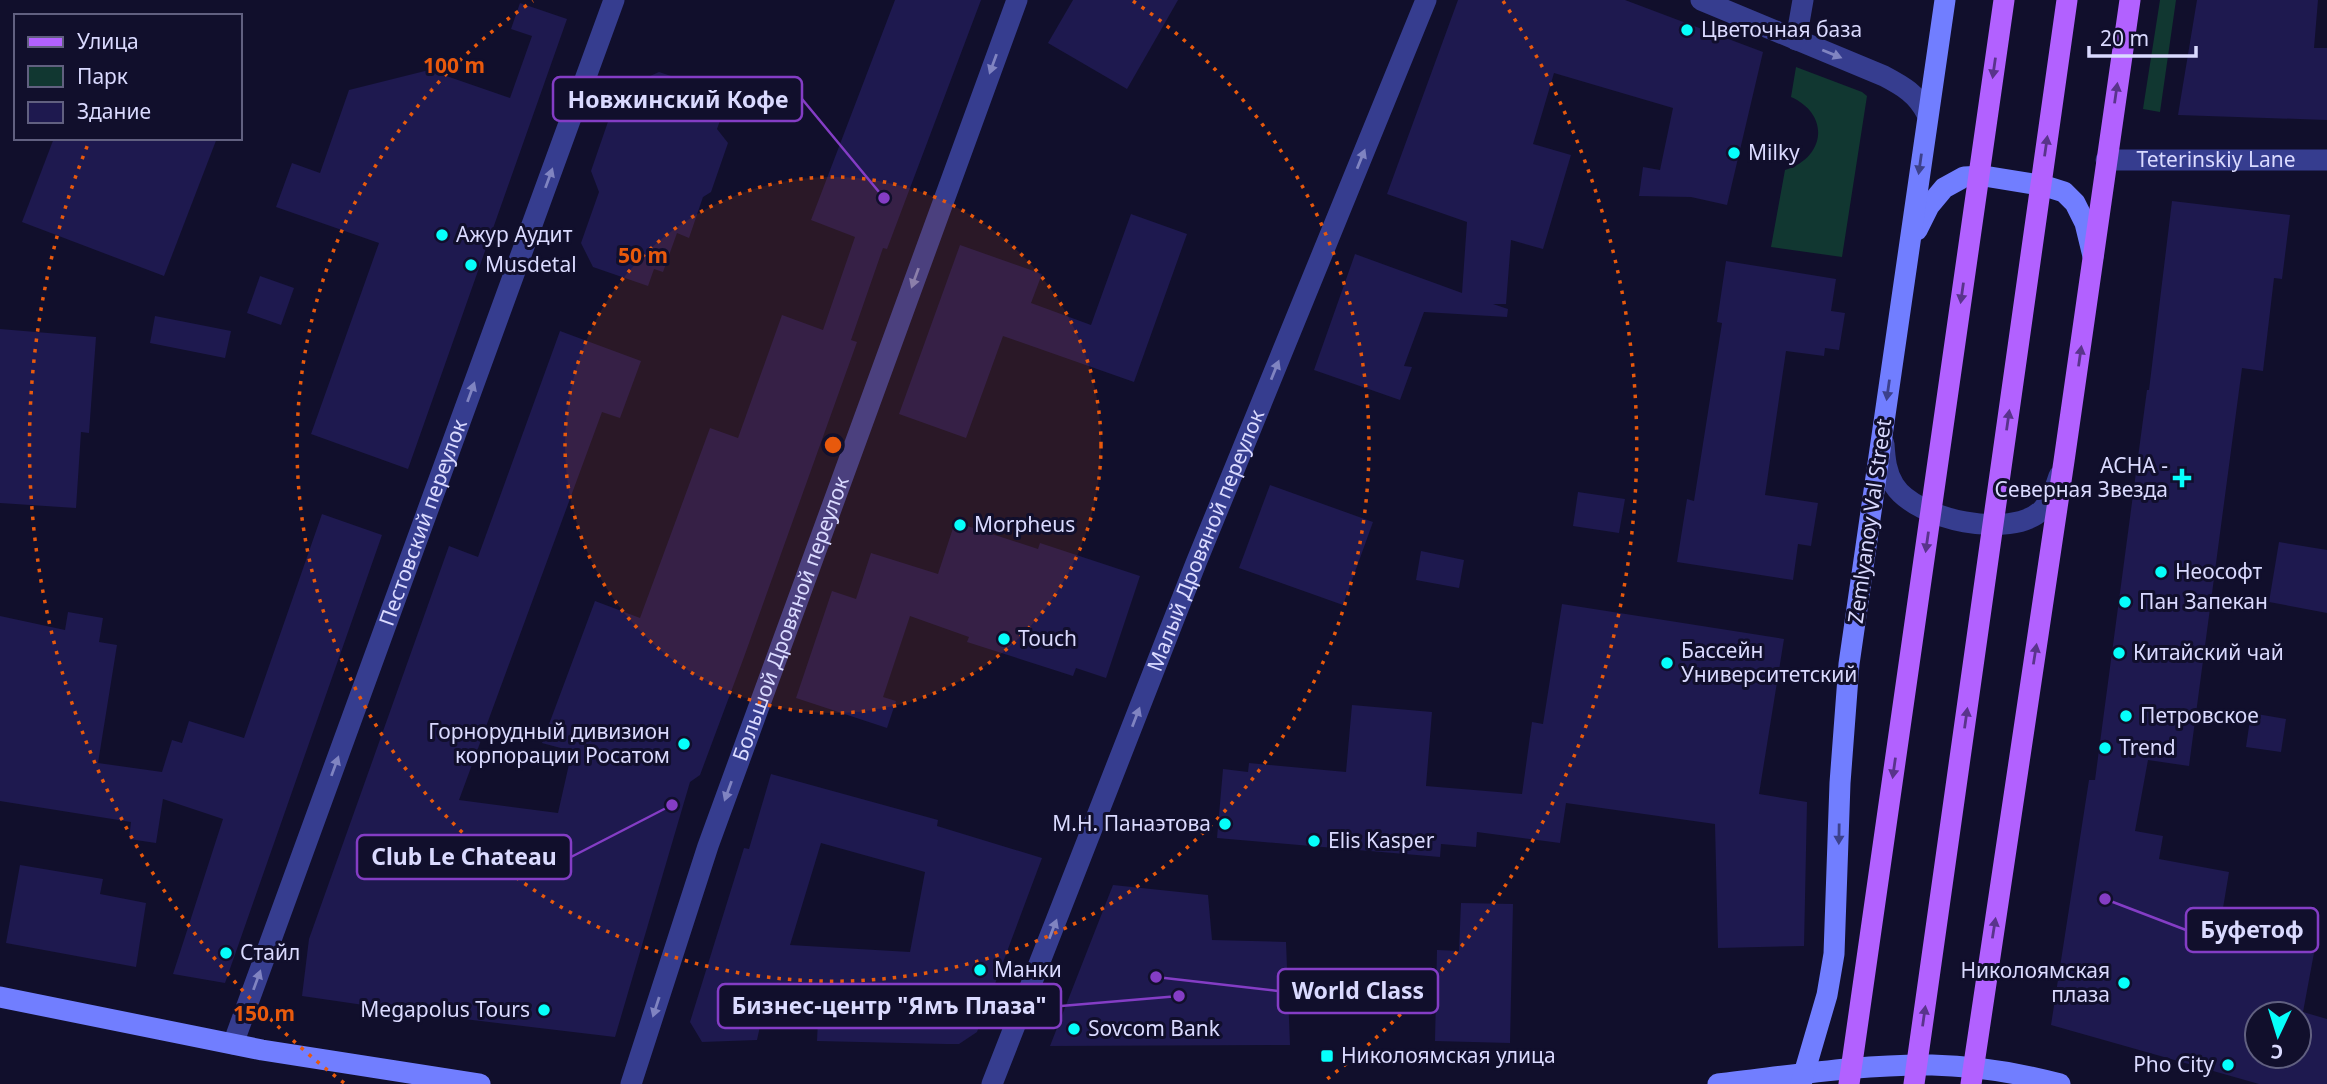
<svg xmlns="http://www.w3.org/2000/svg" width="2327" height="1084" viewBox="0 0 2327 1084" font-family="'Noto Sans',sans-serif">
<rect width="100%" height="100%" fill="#110f2c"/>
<!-- green -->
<g fill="#113731">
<path d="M2160,0h16l-16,112 -17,-3z"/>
<path d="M1796,67l66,25 5,4 -25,161 -71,-10 14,-77c40,-12 46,-55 6,-73z"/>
</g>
<!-- building -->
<g fill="#1e194f" fill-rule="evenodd">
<path d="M895,0h86l-94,249 -4,-1 -32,92 6,2 -113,315 -44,118 -10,7 -75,255 -176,-21 -137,-20 7,-57 140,-393 29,11 82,-226 81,30 -21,57 -18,-6 -143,388 99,13 14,-62 -30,-8 53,-142 45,17 70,-190 28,10 44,-123 41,15 32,-93 -44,-17z"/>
<path d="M1073,0h105l-51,89 -79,-46z"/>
<path d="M1458,0h167l138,52 -36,153 -36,-8 -52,-1 4,-29 17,3 13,-62 -119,-35 -21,71 38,11 -28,94 -32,-9 -5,64h-13l15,5 -1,8 -83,-5 -20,54 8,1 -12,33 -86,-30 41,-116 107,39 5,-71 -80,-28z"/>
<path d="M2197,0h121l-4,48h13v72l-149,-5z"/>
<path d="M520,3l47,16 -159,450 -97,-35 68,-191 -103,-36 16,-44 28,10 29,-83 80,-20 81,28 22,-62 -21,-7z"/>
<path d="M659,72l51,17 13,23 -6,17 11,14 -17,49 -8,5 -14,41 -12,-5 -14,39 -9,-3 -6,17 -55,-19 -12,-24 18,-51 -8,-21 20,-58 19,-11 7,-20z"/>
<path d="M54,138h163l-53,138 -142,-54z"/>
<path d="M2172,201l118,14 -8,64 -8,-1 -11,93 -21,-3 -53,398 -41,-6 -13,71 28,5 -4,23 70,13 -6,36 96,18 -16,86 24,7v65h-68l-208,-59 38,-245h6l52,-390h2zM2257,1014h42v42h-42z"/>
<path d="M1131,214l56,20 -53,148 -131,-46 -37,102 -67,-24 61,-169 82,29 -11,29 60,22z"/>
<path d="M1726,261l110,18 -5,32 14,2 -6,37 -14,-2 -1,8 -38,-5 -21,144 53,8 -7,43 -13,-2 -5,36 -116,-18 10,-63 7,2 28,-178 -5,-1z"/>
<path d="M260,276l34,12 -13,37 -34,-12z"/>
<path d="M155,316l76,15 -6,27 -75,-15z"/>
<path d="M0,329l96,8 -7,96 -8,-1 -5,76 -76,-5z"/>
<path d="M1270,485l103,37 -30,83 -104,-37z"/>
<path d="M1578,492l47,7 -6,34 -46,-7z"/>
<path d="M322,514l60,21 -157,448 -52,-9 50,-155 -60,-20 -7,44 -27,-4 2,-17 -131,-21v-185l65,14 3,-18 35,6 -4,24 18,3 -19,118 64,9 10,-32 10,3 7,-22 55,17z"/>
<path d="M955,522l83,27 2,-6 100,33 -34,102 -30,-10 -3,8 -106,-34 2,-5 -59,-21 -27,81 13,4 -9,27 -91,-30 36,-107 24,8 15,-46 67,21z"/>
<path d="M2279,542l48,8v63l-58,-11z"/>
<path d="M1421,551l43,9 -5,28 -43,-8z"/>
<path d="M1562,604l222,35 -25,155 48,8 -3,144 -86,2 -3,-124 -149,-21 -6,40 -83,-11 -1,15 -35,-3 -1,13 -223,-19 6,-69 25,3 1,-9 97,9 6,-67 80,7 -6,74 96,8 10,-72 11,2z"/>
<path d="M2251,713l35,6 -5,33 -35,-5z"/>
<path d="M771,774l167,46 -1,6 105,32 -65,174 -18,12h-13l-129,-3 2,-41 -56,13 -6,27 -55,2 -12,-20 54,-174 5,1zM821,843l104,29 -15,80 -120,-7z"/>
<path d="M20,865l83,14 -3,15 46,9 -10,64 -130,-24z"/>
<path d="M1113,885l95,10 4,45 74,2 4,103 -240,1z"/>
<path d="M1461,903l52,1 -3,139 -75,-2 2,-91 22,1z"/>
</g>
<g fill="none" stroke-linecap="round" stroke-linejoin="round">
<!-- street -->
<g stroke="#363d8f" stroke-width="21">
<path d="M1701,0l183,76c19,10 33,18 43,38"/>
<path d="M1796,40l7,-40"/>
<path id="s1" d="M2106,160h221"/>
<path d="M1884,444c1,15 2,28 10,41 22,35 117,55 148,25 9,-9 13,-22 17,-34"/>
<path id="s2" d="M233,1044l381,-1044"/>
<path id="s3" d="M631,1084l77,-238 309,-846"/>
<path id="s4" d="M992,1084l204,-521 230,-563"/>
</g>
<!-- secondary -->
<g stroke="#717eff" stroke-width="21">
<path d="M1917,230l12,-24 15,-18 20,-11 20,-1 61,10 19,6 11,11 10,20 8,33"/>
<path d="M0,997l262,53 218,34"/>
<path d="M1718,1084c71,-8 143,-20 214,-19 43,1 87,8 128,19"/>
<path d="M1801,1084l26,-89 7,-41 6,-171 9,-119 96,-664"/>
</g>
<!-- primary -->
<g stroke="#b261ff" stroke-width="21">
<path d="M1849,1084l155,-1084"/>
<path d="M1914,1084l153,-1084"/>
<path d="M1971,1084l93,-623 66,-461"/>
</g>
</g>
<!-- one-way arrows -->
<defs><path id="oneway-solid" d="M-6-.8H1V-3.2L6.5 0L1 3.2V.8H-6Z" transform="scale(1.75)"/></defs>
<g fill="#8084c1">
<use href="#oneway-solid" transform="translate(1832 54) rotate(22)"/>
<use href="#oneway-solid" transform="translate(993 64) rotate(110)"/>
<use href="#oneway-solid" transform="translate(1361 159) rotate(-68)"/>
<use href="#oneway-solid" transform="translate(549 178) rotate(-70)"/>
<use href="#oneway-solid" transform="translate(915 278) rotate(110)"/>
<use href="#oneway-solid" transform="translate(1275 370) rotate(-68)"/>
<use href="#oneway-solid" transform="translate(471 392) rotate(-70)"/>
<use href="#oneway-solid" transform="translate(1136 717) rotate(-69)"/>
<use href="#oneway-solid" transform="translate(335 766) rotate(-70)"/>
<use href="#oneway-solid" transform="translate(728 791) rotate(110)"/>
<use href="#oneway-solid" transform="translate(1053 929) rotate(-69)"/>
<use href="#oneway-solid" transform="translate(257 980) rotate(-70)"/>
<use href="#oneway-solid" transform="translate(656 1007) rotate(108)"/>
</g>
<g fill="#59348b">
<use href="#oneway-solid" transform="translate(1994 68) rotate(98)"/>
<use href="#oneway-solid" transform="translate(2116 93) rotate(-82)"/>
<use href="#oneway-solid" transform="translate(2046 146) rotate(-82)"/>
<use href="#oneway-solid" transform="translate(1962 293) rotate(98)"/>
<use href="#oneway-solid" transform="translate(2080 356) rotate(-82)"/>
<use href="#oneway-solid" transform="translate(2008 420) rotate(-82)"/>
<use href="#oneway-solid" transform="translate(1927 542) rotate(98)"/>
<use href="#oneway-solid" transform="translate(2035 654) rotate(-81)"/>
<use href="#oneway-solid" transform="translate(1966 718) rotate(-82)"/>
<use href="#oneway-solid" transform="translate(1894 768) rotate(98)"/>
<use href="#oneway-solid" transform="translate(1994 928) rotate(-81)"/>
<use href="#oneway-solid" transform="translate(1924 1016) rotate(-82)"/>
</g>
<g fill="#3c418b">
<use href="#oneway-solid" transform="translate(1920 164) rotate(98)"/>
<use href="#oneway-solid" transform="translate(1888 390) rotate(98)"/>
<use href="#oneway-solid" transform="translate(1839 834) rotate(91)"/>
</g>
<!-- distance rings -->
<circle cx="833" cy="445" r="268" fill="#e8590c" fill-opacity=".12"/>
<g fill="none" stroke="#e8590c" stroke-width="3.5" stroke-dasharray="3.5 7">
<circle cx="833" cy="445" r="268"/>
<path d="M1133 1A536 536 0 1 1 533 1"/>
<path d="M344 1083A804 804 0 0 1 88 144M1503 1A804 804 0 0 1 1322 1083"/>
</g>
<!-- markers -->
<g fill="#06fffb" stroke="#110f2c" stroke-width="2.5">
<circle cx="1687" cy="30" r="7"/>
<circle cx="1734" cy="153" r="7"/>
<circle cx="442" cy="235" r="7"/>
<circle cx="471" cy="265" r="7"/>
<path d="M2178.5 467.5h7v7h7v7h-7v7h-7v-7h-7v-7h7z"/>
<circle cx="960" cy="525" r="7"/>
<circle cx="2161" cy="572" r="7"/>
<circle cx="2125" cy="602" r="7"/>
<circle cx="1004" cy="639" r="7"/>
<circle cx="2119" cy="653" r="7"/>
<circle cx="1667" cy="663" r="7"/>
<circle cx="2126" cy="716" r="7"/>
<circle cx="684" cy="744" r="7"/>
<circle cx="2105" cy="748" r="7"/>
<circle cx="1225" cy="824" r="7"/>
<circle cx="1314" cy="841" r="7"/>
<circle cx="226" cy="953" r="7"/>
<circle cx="980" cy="970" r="7"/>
<circle cx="2124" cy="983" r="7"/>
<circle cx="544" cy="1010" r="7"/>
<circle cx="1074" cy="1029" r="7"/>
<rect x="1320" y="1049" width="14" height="14" rx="3.5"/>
<circle cx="2228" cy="1065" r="7"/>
</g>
<g text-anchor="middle" stroke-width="6" stroke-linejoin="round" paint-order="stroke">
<!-- poi labels -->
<g font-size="21" fill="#dadaff" stroke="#110f2c" text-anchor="start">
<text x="1701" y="37">Цветочная база</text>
<text x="1748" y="160">Milky</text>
<text x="456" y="242">Ажур Аудит</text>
<text x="485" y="272">Musdetal</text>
<text x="2168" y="473" text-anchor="end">АСНА -<tspan x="2168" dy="24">Северная Звезда</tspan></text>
<text x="974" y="532">Morpheus</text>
<text x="2175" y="579">Неософт</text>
<text x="2139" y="609">Пан Запекан</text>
<text x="1018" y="646">Touch</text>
<text x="1681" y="658">Бассейн<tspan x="1681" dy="24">Университетский</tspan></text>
<text x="2133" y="660">Китайский чай</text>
<text x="2140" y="723">Петровское</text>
<text x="670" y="739" text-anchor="end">Горнорудный дивизион<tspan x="670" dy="24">корпорации Росатом</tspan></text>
<text x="2119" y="755">Trend</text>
<text x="1211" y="831" text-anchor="end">М.Н. Панаэтова</text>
<text x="1328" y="848">Elis Kasper</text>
<text x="240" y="960">Стайл</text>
<text x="994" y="977">Манки</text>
<text x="2110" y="978" text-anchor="end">Николоямская<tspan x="2110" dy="24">плаза</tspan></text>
<text x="530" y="1017" text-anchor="end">Megapolus Tours</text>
<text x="1088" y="1036">Sovcom Bank</text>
<text x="1341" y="1063">Николоямская улица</text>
<text x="2214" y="1072" text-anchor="end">Pho City</text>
</g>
<!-- street labels -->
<g font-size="21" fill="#dadaff" stroke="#110f2c">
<text dy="7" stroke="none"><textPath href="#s1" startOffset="110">Teterinskiy Lane</textPath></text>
<text transform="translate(1870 521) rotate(-82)" y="7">Zemlyanoy Val Street</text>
<text dy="7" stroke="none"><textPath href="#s2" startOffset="555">Пестовский переулок</textPath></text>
<text dy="7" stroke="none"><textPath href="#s4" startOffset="584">Малый Дровяной переулок</textPath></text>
<text dy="7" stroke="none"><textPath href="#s3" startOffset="492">Большой Дровяной переулок</textPath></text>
</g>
</g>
<circle cx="833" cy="445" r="10" fill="#e8590c" stroke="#110f2c" stroke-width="3.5"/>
<g font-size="21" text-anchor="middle" font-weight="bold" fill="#e8590c" stroke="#110f2c" stroke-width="6" stroke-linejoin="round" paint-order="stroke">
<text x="454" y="73">100 m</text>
<text x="643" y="263">50 m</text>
<text x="264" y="1021">150 m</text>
</g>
<!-- callouts -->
<path fill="none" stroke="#843dc5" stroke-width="2.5" d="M884 198L802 99M672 805L571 857M2105 899L2186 930M1156 977L1278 991M1179 996L1061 1006"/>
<g fill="#843dc5" stroke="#110f2c" stroke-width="2.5">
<circle cx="884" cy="198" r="7"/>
<circle cx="672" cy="805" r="7"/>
<circle cx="2105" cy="899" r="7"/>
<circle cx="1156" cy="977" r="7"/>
<circle cx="1179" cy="996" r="7"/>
</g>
<g fill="#110f2c" stroke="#843dc5" stroke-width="2.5">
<rect x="553" y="77" width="249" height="44" rx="7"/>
<rect x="357" y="835" width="214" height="44" rx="7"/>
<rect x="2186" y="908" width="132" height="44" rx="7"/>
<rect x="1278" y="969" width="160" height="44" rx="7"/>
<rect x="718" y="984" width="343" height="44" rx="7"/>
</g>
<g font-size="23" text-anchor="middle" font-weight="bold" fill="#dadaff">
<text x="678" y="108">Новжинский Кофе</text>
<text x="464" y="865">Club Le Chateau</text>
<text x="2252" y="938">Буфетоф</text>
<text x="1358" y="999">World Class</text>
<text x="889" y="1014">Бизнес-центр "Ямъ Плаза"</text>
</g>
<!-- legend -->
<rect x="14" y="14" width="228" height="126" fill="#110f2c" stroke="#616080" stroke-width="2"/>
<rect x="28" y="37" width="35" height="10" fill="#b261ff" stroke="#616080" stroke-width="2"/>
<text x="77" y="49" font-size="21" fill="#dadaff">Улица</text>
<rect x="28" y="66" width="35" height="21" fill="#113731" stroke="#616080" stroke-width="2"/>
<text x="77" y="84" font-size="21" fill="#dadaff">Парк</text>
<rect x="28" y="102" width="35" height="21" fill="#1e194f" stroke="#616080" stroke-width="2"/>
<text x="77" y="119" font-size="21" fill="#dadaff">Здание</text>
<!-- north arrow -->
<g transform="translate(2278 1035) rotate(184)"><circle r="33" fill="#110f2c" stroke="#616080" stroke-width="2"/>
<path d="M0-5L12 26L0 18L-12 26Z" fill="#06fffb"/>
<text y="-10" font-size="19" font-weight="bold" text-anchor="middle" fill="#dadaff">С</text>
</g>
<!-- scale -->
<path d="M2089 46v10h107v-10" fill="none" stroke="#dadaff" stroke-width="3.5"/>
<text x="2100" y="46" font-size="21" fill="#dadaff" stroke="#110f2c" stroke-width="5" paint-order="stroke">20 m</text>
</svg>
